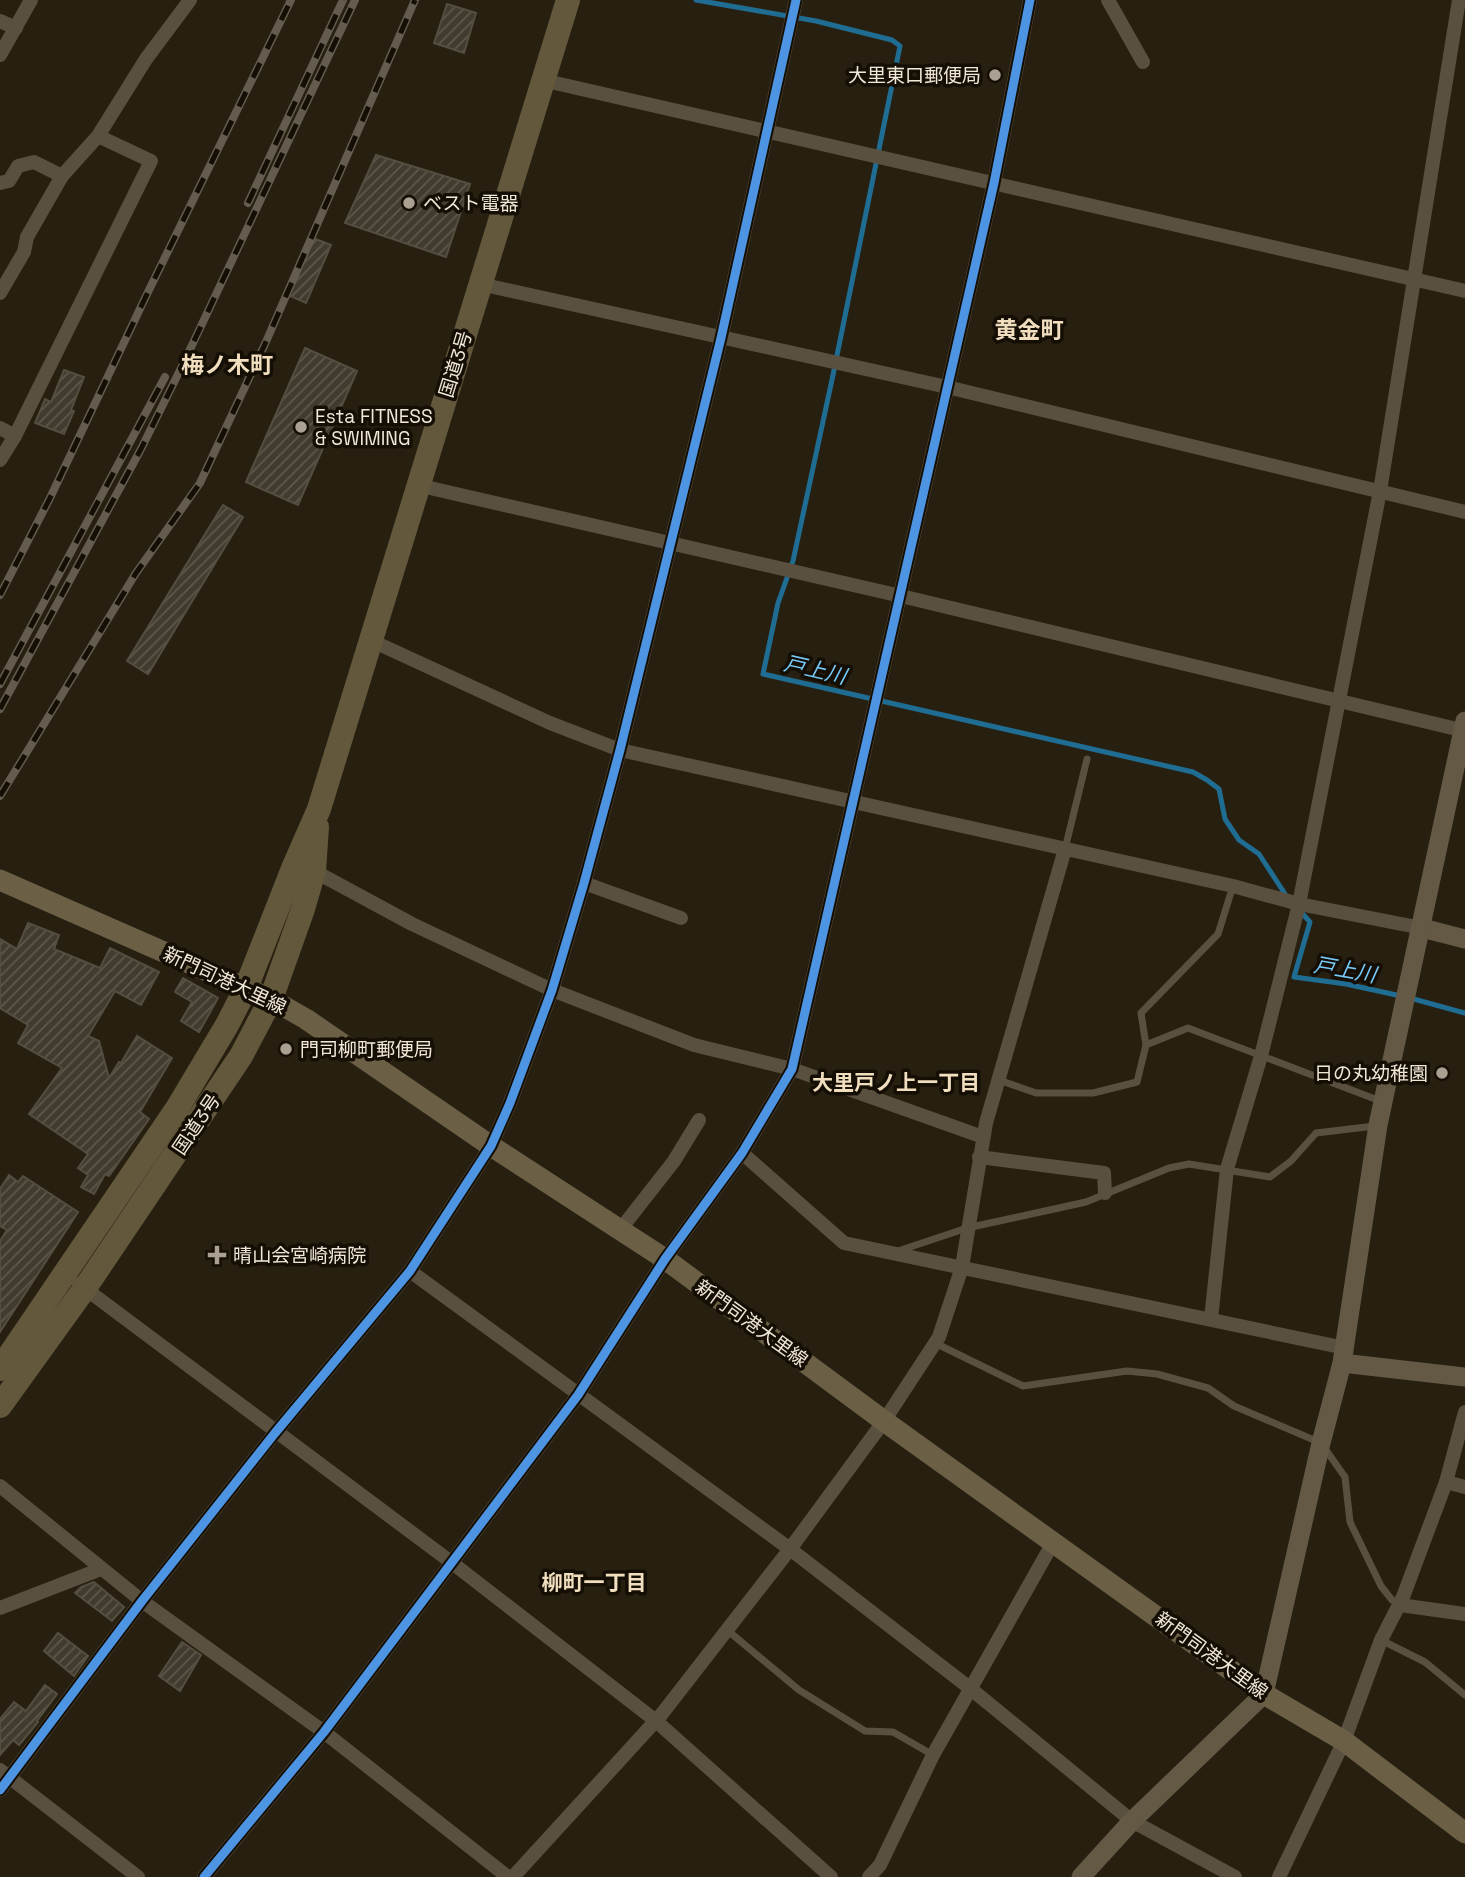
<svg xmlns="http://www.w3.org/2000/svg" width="1465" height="1877" viewBox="0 0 1465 1877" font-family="'Space Grotesk','Noto Sans JP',sans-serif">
<defs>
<pattern id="building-hatch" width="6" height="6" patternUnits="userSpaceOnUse" patternTransform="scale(1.75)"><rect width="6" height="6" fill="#413b2f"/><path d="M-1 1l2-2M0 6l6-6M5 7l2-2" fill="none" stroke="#5d574c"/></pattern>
</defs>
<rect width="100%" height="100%" fill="#272011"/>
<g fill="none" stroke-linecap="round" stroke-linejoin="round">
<!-- stream -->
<g stroke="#206d93" stroke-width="5">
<path d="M696,0l120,21 76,19 8,6 -67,329 -40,186 -15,42 -15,71 430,98 14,8 12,9 6,30 14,21 20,14 28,43"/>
<path d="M1301,912l9,10 -16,55 52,7 55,12"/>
<path d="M1410,998l55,15"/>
</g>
</g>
<!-- building -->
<g fill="url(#building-hatch)" stroke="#544e41" stroke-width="2">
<path d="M447,4l29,9 -12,40 -30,-10z"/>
<path d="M376,155l94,29 -24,73 -101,-34z"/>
<path d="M313,238l18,7 -25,58 -18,-8z"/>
<path d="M305,348l52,23 -59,134 -52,-23z"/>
<path d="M64,370l20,7 -13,33 3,1 -10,23 -29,-11 10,-24 6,3z"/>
<path d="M223,505l20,12 -95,157 -21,-13z"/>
<path d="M28,923l31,12 -5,14 46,19 10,-20 49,24 -18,33 -26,-14 -27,45 11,5 10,37 10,-16 2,1 16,-27 35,22 -32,54 9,7 -40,57 -4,-2 -11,20 -13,-7 7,-12 -10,-7 10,-14 -59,-40 33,-46 -44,-25 10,-18 -28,-17v-69l17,10z"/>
<path d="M183,978l35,20 -19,34 -18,-11 11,-19 -17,-10z"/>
<path d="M9,1175l9,7 5,-6 55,36 -78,120v-91l7,-11 -7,-4v-37z"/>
<path d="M94,1582l30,25 -12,14 -37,-28 6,-6z"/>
<path d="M58,1633l30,23 -14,20 -30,-25z"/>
<path d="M182,1642l19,13 -21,36 -21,-15z"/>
<path d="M45,1685l12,9 -20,27 1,1 -19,23 -6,-5 -13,15v-36l14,-17 12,9z"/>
</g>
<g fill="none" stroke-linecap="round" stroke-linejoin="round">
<!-- lane -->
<g stroke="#595040" stroke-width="7">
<path d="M1065,849l22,-90"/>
<path d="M1146,1045l-5,-32 77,-79 15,-48"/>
<path d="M999,1080l37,13h57l44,-11 9,-37 42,-17 195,74"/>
<path d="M898,1251l69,-23 119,-26 83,-34 20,-4 81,13 21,-16 25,-28 59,-7"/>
<path d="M935,1343l88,43 104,-15 30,3 51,14 26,18 87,37 24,34 5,45 31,64 11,14 7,4"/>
<path d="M727,1630l72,60 66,41 28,1 40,23"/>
<path d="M1381,1640l44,22 40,33"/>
</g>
<!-- street -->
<g stroke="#595040" stroke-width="14">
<path d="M1108,0l35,62"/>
<path d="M0,21l16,7"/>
<path d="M0,55l31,-55"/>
<path d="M542,80l923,211"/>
<path d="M0,183l9,-2 9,-15 16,-4 28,14"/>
<path d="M480,284l467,103 518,125"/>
<path d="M0,293l24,-41 3,-15 35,-61 36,-40 48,-77 44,-59"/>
<path d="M0,428l15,8"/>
<path d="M0,460l15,-24 136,-275 -53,-25"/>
<path d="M417,485l484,111 564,135"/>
<path d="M370,640l180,83 70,27 613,136 66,18 123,24"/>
<path d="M314,871l98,53 140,66 142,55 98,24 191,68"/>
<path d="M584,883l97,35"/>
<path d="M742,1153l102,90 501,105"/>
<path d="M979,1157l125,16 1,20"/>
<path d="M620,1230l54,-69 25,-41"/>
<path d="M410,1271l380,278 181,140 161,132 103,56"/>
<path d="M79,1284l372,278 205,159 175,156"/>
<path d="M1211,1319l16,-150 34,-113 38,-152 81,-413 79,-491"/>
<path d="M1446,1482l19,5"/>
<path d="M0,1486l142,115 182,131 184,145"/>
<path d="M1400,1605l65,9"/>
<path d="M0,1608l101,-39"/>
<path d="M0,1770l138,107"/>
<path d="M0,1790l142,-189 133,-168 135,-162 81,-125 19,-43 42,-113 32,-107 36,-133 101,-412 75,-338"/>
<path d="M204,1877l120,-145 254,-337 87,-136 77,-106 50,-84 202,-886 36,-183"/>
<path d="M513,1877l148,-162 129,-166 94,-128 55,-84 23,-70 24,-144 79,-274"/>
<path d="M869,1877l11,-12 53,-110 121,-214"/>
<path d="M1279,1877l65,-136 37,-101 22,-43 43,-115 19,-70"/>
</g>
<!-- secondary -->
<g stroke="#635945" stroke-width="19">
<path d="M1422,928l43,11"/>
<path d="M1342,1363l123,14"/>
<path d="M1081,1877l51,-56 132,-127 57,-251 21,-80 36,-238 87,-404"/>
</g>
<!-- primary -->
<path stroke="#6b5f46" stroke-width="21" d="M0,880l271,119 35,20 185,127 174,113 219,162 380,273 80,47 121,92"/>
<!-- highway -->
<g stroke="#64583c" stroke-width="24">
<path d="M0,1369l178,-262 49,-82 19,-37 48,-122 25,-57 249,-809"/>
<path d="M0,1406l85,-118 156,-232 30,-57 32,-90 11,-38 3,-44"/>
</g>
<defs>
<g id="rail">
<path d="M248,203l95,-203"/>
<path d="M0,595l50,-97 98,-206 143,-292"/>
<path d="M0,684l165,-307"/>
<path d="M0,709l141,-260 44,-89 170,-360"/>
<path d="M0,796l136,-223 64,-90 65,-139 150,-344"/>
</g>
</defs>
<!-- rail casing -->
<use href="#rail" stroke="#635c4f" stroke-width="8"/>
<!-- rail -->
<use href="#rail" stroke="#140e04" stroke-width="5" stroke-dasharray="16" stroke-linecap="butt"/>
<defs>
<g id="cycleway">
<path d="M0,1790l142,-189 133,-168 135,-162 81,-125 19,-43 42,-113 32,-107 36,-133 101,-412 75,-338"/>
<path d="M204,1877l120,-145 254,-337 87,-136 77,-106 50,-84 202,-886 36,-183"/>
</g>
</defs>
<!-- cycleway casing -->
<use href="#cycleway" stroke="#140e04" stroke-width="13"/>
<!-- cycleway -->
<use href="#cycleway" stroke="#4d94e3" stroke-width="9"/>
</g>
<!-- markers -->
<g fill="#aaa192" stroke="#140e04" stroke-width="2.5">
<circle cx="995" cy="75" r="7"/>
<circle cx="409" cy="203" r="7"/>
<circle cx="301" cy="427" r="7"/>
<circle cx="286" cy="1049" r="7"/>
<circle cx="1442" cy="1073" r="7"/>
<path d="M213.5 1244.5h7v7h7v7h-7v7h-7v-7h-7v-7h7z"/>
</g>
<g text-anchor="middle" stroke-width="7" stroke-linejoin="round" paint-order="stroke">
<!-- poi labels -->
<g font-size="19" fill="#f0e7d7" stroke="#140e04" text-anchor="start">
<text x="981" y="82" text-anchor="end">大里東口郵便局</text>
<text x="423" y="210">ベスト電器</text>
<text x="315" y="423">Esta FITNESS<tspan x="315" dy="22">&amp; SWIMING</tspan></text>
<text x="300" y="1056">門司柳町郵便局</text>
<text x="1428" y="1080" text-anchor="end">日の丸幼稚園</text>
<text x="233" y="1262">晴山会宮崎病院</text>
</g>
<!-- street labels -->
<g font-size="19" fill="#f0e7d7" stroke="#140e04">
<text transform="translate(455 364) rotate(-73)" y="7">国道3号</text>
<text transform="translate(225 980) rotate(25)" y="7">新門司港大里線</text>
<text transform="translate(196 1124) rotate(-56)" y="7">国道3号</text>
<text transform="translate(752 1323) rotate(36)" y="7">新門司港大里線</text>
<text transform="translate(1212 1655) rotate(36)" y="7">新門司港大里線</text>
</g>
<!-- water labels -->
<g font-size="21" font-style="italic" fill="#77cbfb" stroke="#140e04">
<text transform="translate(815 670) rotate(13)" y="7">戸上川</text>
<text transform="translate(1345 970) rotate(10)" y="7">戸上川</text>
</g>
<!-- neighbourhood labels -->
<g font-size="21" font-weight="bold" fill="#f0debe" stroke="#140e04">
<text x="896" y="1090">大里戸ノ上一丁目</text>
<text x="594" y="1590">柳町一丁目</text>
</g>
<!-- quarter labels -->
<g font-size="23" font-weight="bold" fill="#f0debe" stroke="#140e04">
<text x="1029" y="338">黄金町</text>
<text x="227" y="373">梅ノ木町</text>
</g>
</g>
</svg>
